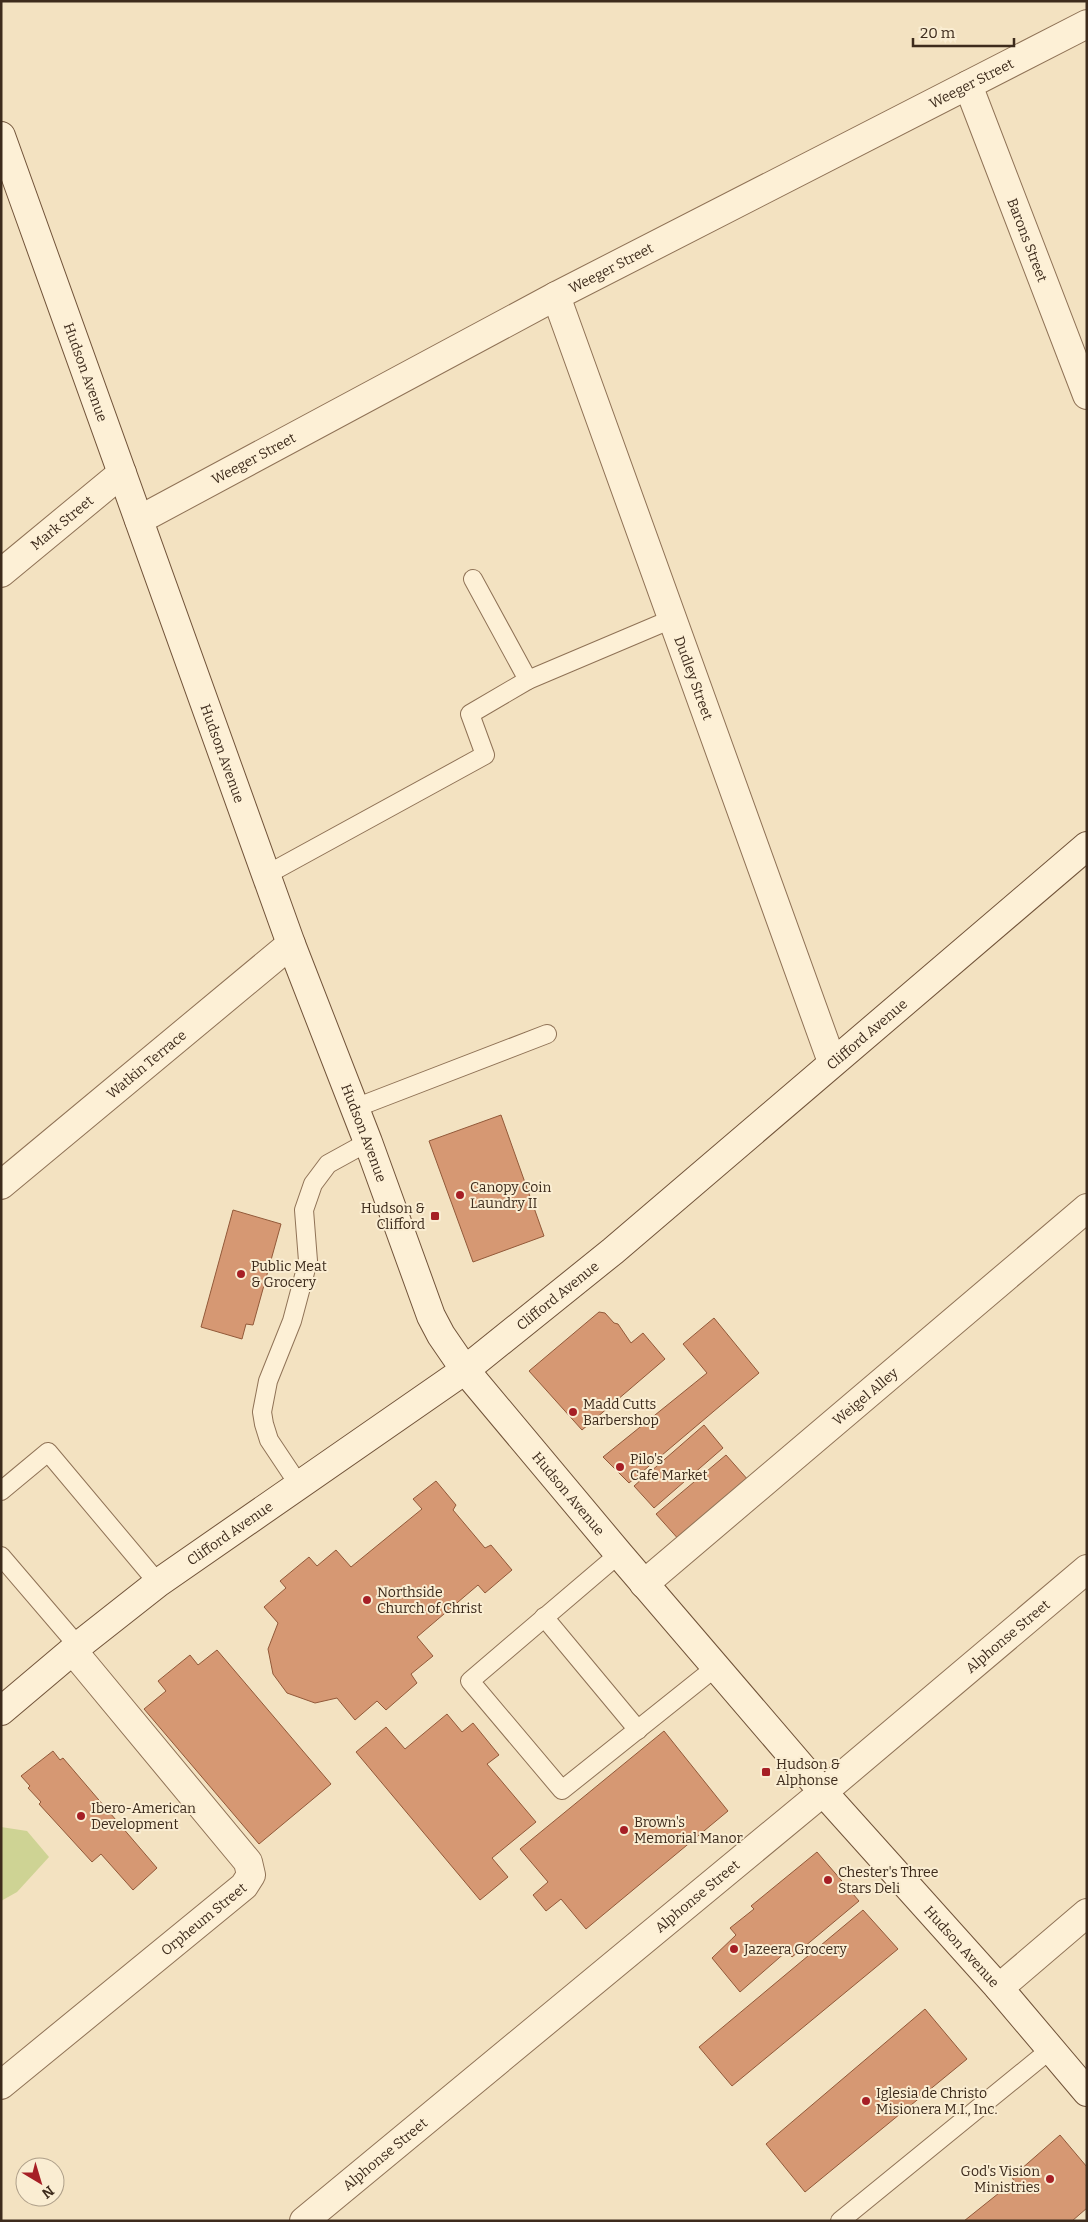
<svg xmlns="http://www.w3.org/2000/svg" width="1088" height="2222" viewBox="0 0 1088 2222" font-family="Bitter,serif">
<rect width="100%" height="100%" fill="#f3e2c1"/>
<!-- green -->
<path fill="#ced394" d="M1,1827l26,4 22,26 -32,35 -16,9z"/>
<!-- building -->
<g fill="#d69873" stroke="#925939">
<path d="M501,1115l43,121 -71,26 -44,-121z"/>
<path d="M233,1210l48,14 -28,101 -7,-1 -4,15 -41,-12z"/>
<path d="M599,1312l6,1 9,10 4,1 13,19 12,-10 22,26 -83,71 -53,-59z"/>
<path d="M714,1318l45,55 -130,110 -26,-26 104,-84 -24,-29z"/>
<path d="M704,1425l19,23 -69,60 -20,-22z"/>
<path d="M726,1455l23,26 -68,61 -25,-28z"/>
<path d="M436,1481l20,24 -3,5 32,38 6,-3 21,25 -27,23 -7,-8 -61,52 16,19 -22,18 6,9 -31,27 -9,-9 -22,19 -18,-22 -22,5 -28,-10 -14,-19 -5,-25 10,-26 -14,-16 22,-19 -6,-7 29,-24 8,9 19,-16 15,17 71,-58 -9,-10z"/>
<path d="M217,1650l114,134 -72,60 -115,-135 22,-18 -8,-10 32,-26 8,10z"/>
<path d="M447,1714l15,18 11,-9 26,32 -12,9 49,58 -44,36 16,19 -28,23 -124,-148 30,-25 19,22z"/>
<path d="M664,1731l64,80 -142,118 -25,-30 -15,12 -13,-16 15,-13 -28,-33z"/>
<path d="M53,1751l7,9 3,-2 94,110 -24,22 -32,-36 -9,8 -53,-58 2,-2 -13,-14 2,-2 -9,-10z"/>
<path d="M817,1852l42,49 -67,56 -5,-6 -47,41 -28,-34 24,-23 -6,-7 24,-19 -3,-3z"/>
<path d="M863,1910l35,39 -166,137 -33,-39z"/>
<path d="M925,2009l42,50 -162,133 -39,-48z"/>
<path d="M1060,2135l27,32v41l-15,13h-108l50,-40 -2,-4z"/>
</g>
<g fill="none" stroke-linecap="round" stroke-linejoin="round">
<defs>
<g id="service">
<path d="M473,579l55,101"/>
<path d="M266,875l219,-120 -15,-41 58,-34 144,-61"/>
<path d="M355,1108l192,-74"/>
<path d="M299,1485l-30,-45 -5,-16 -2,-12 6,-31 24,-60 16,-60 -4,-51 9,-26 15,-20 40,-22"/>
<path d="M1,1491l47,-39 110,131"/>
<path d="M619,1554l-149,127 92,109 154,-123"/>
<path d="M1,1556l77,90"/>
<path d="M544,1617l94,113"/>
<path d="M840,2221l211,-172"/>
</g>
<g id="minor">
<path id="s1" d="M968,85l119,310"/>
<path id="s2" d="M556,296l276,766"/>
<path id="s3" d="M139,520l417,-224 531,-272"/>
<path id="s4" d="M1,573l121,-100"/>
<path id="s5" d="M1,1185l290,-241"/>
<path id="s6" d="M644,1584l443,-376"/>
<path d="M999,1988l88,-75"/>
<path id="s7" d="M1,2085l243,-199 7,-11 -3,-13 -175,-211"/>
<path id="s8" d="M304,2221l519,-429 264,-223"/>
</g>
<g id="secondary">
<path id="s9" d="M1,136l290,808 77,198 63,174 10,19 24,35 154,184 204,238 176,196 88,104"/>
<path id="s10" d="M1,1711l77,-65 80,-63 307,-213 148,-119 474,-405"/>
</g>
</defs>
<!-- service casing -->
<use href="#service" stroke="#8f7256" stroke-width="20"/>
<!-- minor casing -->
<use href="#minor" stroke="#8f7256" stroke-width="30"/>
<!-- secondary casing -->
<use href="#secondary" stroke="#715339" stroke-width="30"/>
<!-- service -->
<use href="#service" stroke="#fdf0d6" stroke-width="18"/>
<!-- minor -->
<use href="#minor" stroke="#fdf0d6" stroke-width="28"/>
<!-- secondary -->
<use href="#secondary" stroke="#fdf0d6" stroke-width="28"/>
</g>
<!-- markers -->
<g fill="#a61f25" stroke="#faedd2" stroke-width="2">
<circle cx="460" cy="1195" r="5"/>
<rect x="430" y="1211" width="10" height="10" rx="2.5"/>
<circle cx="241" cy="1274" r="5"/>
<circle cx="573" cy="1412" r="5"/>
<circle cx="620" cy="1467" r="5"/>
<circle cx="367" cy="1600" r="5"/>
<rect x="761" y="1767" width="10" height="10" rx="2.5"/>
<circle cx="81" cy="1816" r="5"/>
<circle cx="624" cy="1830" r="5"/>
<circle cx="828" cy="1880" r="5"/>
<circle cx="734" cy="1949" r="5"/>
<circle cx="866" cy="2101" r="5"/>
<circle cx="1050" cy="2179" r="5"/>
</g>
<g text-anchor="middle" stroke-width="4" stroke-linejoin="round" paint-order="stroke">
<!-- street labels -->
<g font-size="14" fill="#3d2b1c" stroke="#faedd2">
<text dy="5" stroke="none"><textPath href="#s3" startOffset="940">Weeger Street</textPath></text>
<text dy="5" stroke="none"><textPath href="#s1" startOffset="166">Barons Street</textPath></text>
<text dy="5" stroke="none"><textPath href="#s3" startOffset="535">Weeger Street</textPath></text>
<text dy="5" stroke="none"><textPath href="#s9" startOffset="251">Hudson Avenue</textPath></text>
<text dy="5" stroke="none"><textPath href="#s3" startOffset="130">Weeger Street</textPath></text>
<text dy="5" stroke="none"><textPath href="#s4" startOffset="79">Mark Street</textPath></text>
<text dy="5" stroke="none"><textPath href="#s2" startOffset="406">Dudley Street</textPath></text>
<text dy="5" stroke="none"><textPath href="#s9" startOffset="656">Hudson Avenue</textPath></text>
<text dy="5" stroke="none"><textPath href="#s10" startOffset="1100">Clifford Avenue</textPath></text>
<text dy="5" stroke="none"><textPath href="#s5" startOffset="189">Watkin Terrace</textPath></text>
<text dy="5" stroke="none"><textPath href="#s9" startOffset="1061">Hudson Avenue</textPath></text>
<text dy="5" stroke="none"><textPath href="#s10" startOffset="695">Clifford Avenue</textPath></text>
<text dy="5" stroke="none"><textPath href="#s6" startOffset="290">Weigel Alley</textPath></text>
<text dy="5" stroke="none"><textPath href="#s9" startOffset="1481">Hudson Avenue</textPath></text>
<text dy="5" stroke="none"><textPath href="#s10" startOffset="290">Clifford Avenue</textPath></text>
<text dy="5" stroke="none"><textPath href="#s8" startOffset="915">Alphonse Street</textPath></text>
<text dy="5" stroke="none"><textPath href="#s8" startOffset="510">Alphonse Street</textPath></text>
<text dy="5" stroke="none"><textPath href="#s7" startOffset="262">Orpheum Street</textPath></text>
<text dy="5" stroke="none"><textPath href="#s9" startOffset="2081">Hudson Avenue</textPath></text>
<text dy="5" stroke="none"><textPath href="#s8" startOffset="105">Alphonse Street</textPath></text>
</g>
<!-- poi labels -->
<g font-size="14" fill="#3d2b1c" stroke="#faedd2" text-anchor="start">
<text x="470" y="1192">Canopy Coin<tspan x="470" dy="16">Laundry II</tspan></text>
<text x="425" y="1213" text-anchor="end">Hudson &amp;<tspan x="425" dy="16">Clifford</tspan></text>
<text x="251" y="1271">Public Meat<tspan x="251" dy="16">&amp; Grocery</tspan></text>
<text x="583" y="1409">Madd Cutts<tspan x="583" dy="16">Barbershop</tspan></text>
<text x="630" y="1464">Pilo's<tspan x="630" dy="16">Cafe Market</tspan></text>
<text x="377" y="1597">Northside<tspan x="377" dy="16">Church of Christ</tspan></text>
<text x="776" y="1769">Hudson &amp;<tspan x="776" dy="16">Alphonse</tspan></text>
<text x="91" y="1813">Ibero-American<tspan x="91" dy="16">Development</tspan></text>
<text x="634" y="1827">Brown's<tspan x="634" dy="16">Memorial Manor</tspan></text>
<text x="838" y="1877">Chester's Three<tspan x="838" dy="16">Stars Deli</tspan></text>
<text x="744" y="1954">Jazeera Grocery</text>
<text x="876" y="2098">Iglesia de Christo<tspan x="876" dy="16">Misionera M.I., Inc.</tspan></text>
<text x="1040" y="2176" text-anchor="end">God's Vision<tspan x="1040" dy="16">Ministries</tspan></text>
</g>
</g>
<!-- border -->
<rect width="1088" height="2222" fill="none" stroke="#3d2b1c" stroke-width="5"/>
<!-- north arrow -->
<g transform="translate(40 2182) rotate(142)"><circle r="24" fill="#faedd2" stroke="#ae9f89"/>
<path d="M0-4L9 19L0 12L-9 19Z" fill="#a61f25"/>
<text y="-8" font-size="14" font-weight="bold" text-anchor="middle" fill="#3d2b1c">N</text>
</g>
<!-- scale -->
<path d="M913 38v8h101v-8" fill="none" stroke="#3d2b1c" stroke-width="2.5"/>
<text x="920" y="38" font-size="15" fill="#3d2b1c" stroke="#faedd2" stroke-width="4" paint-order="stroke">20 m</text>
</svg>
